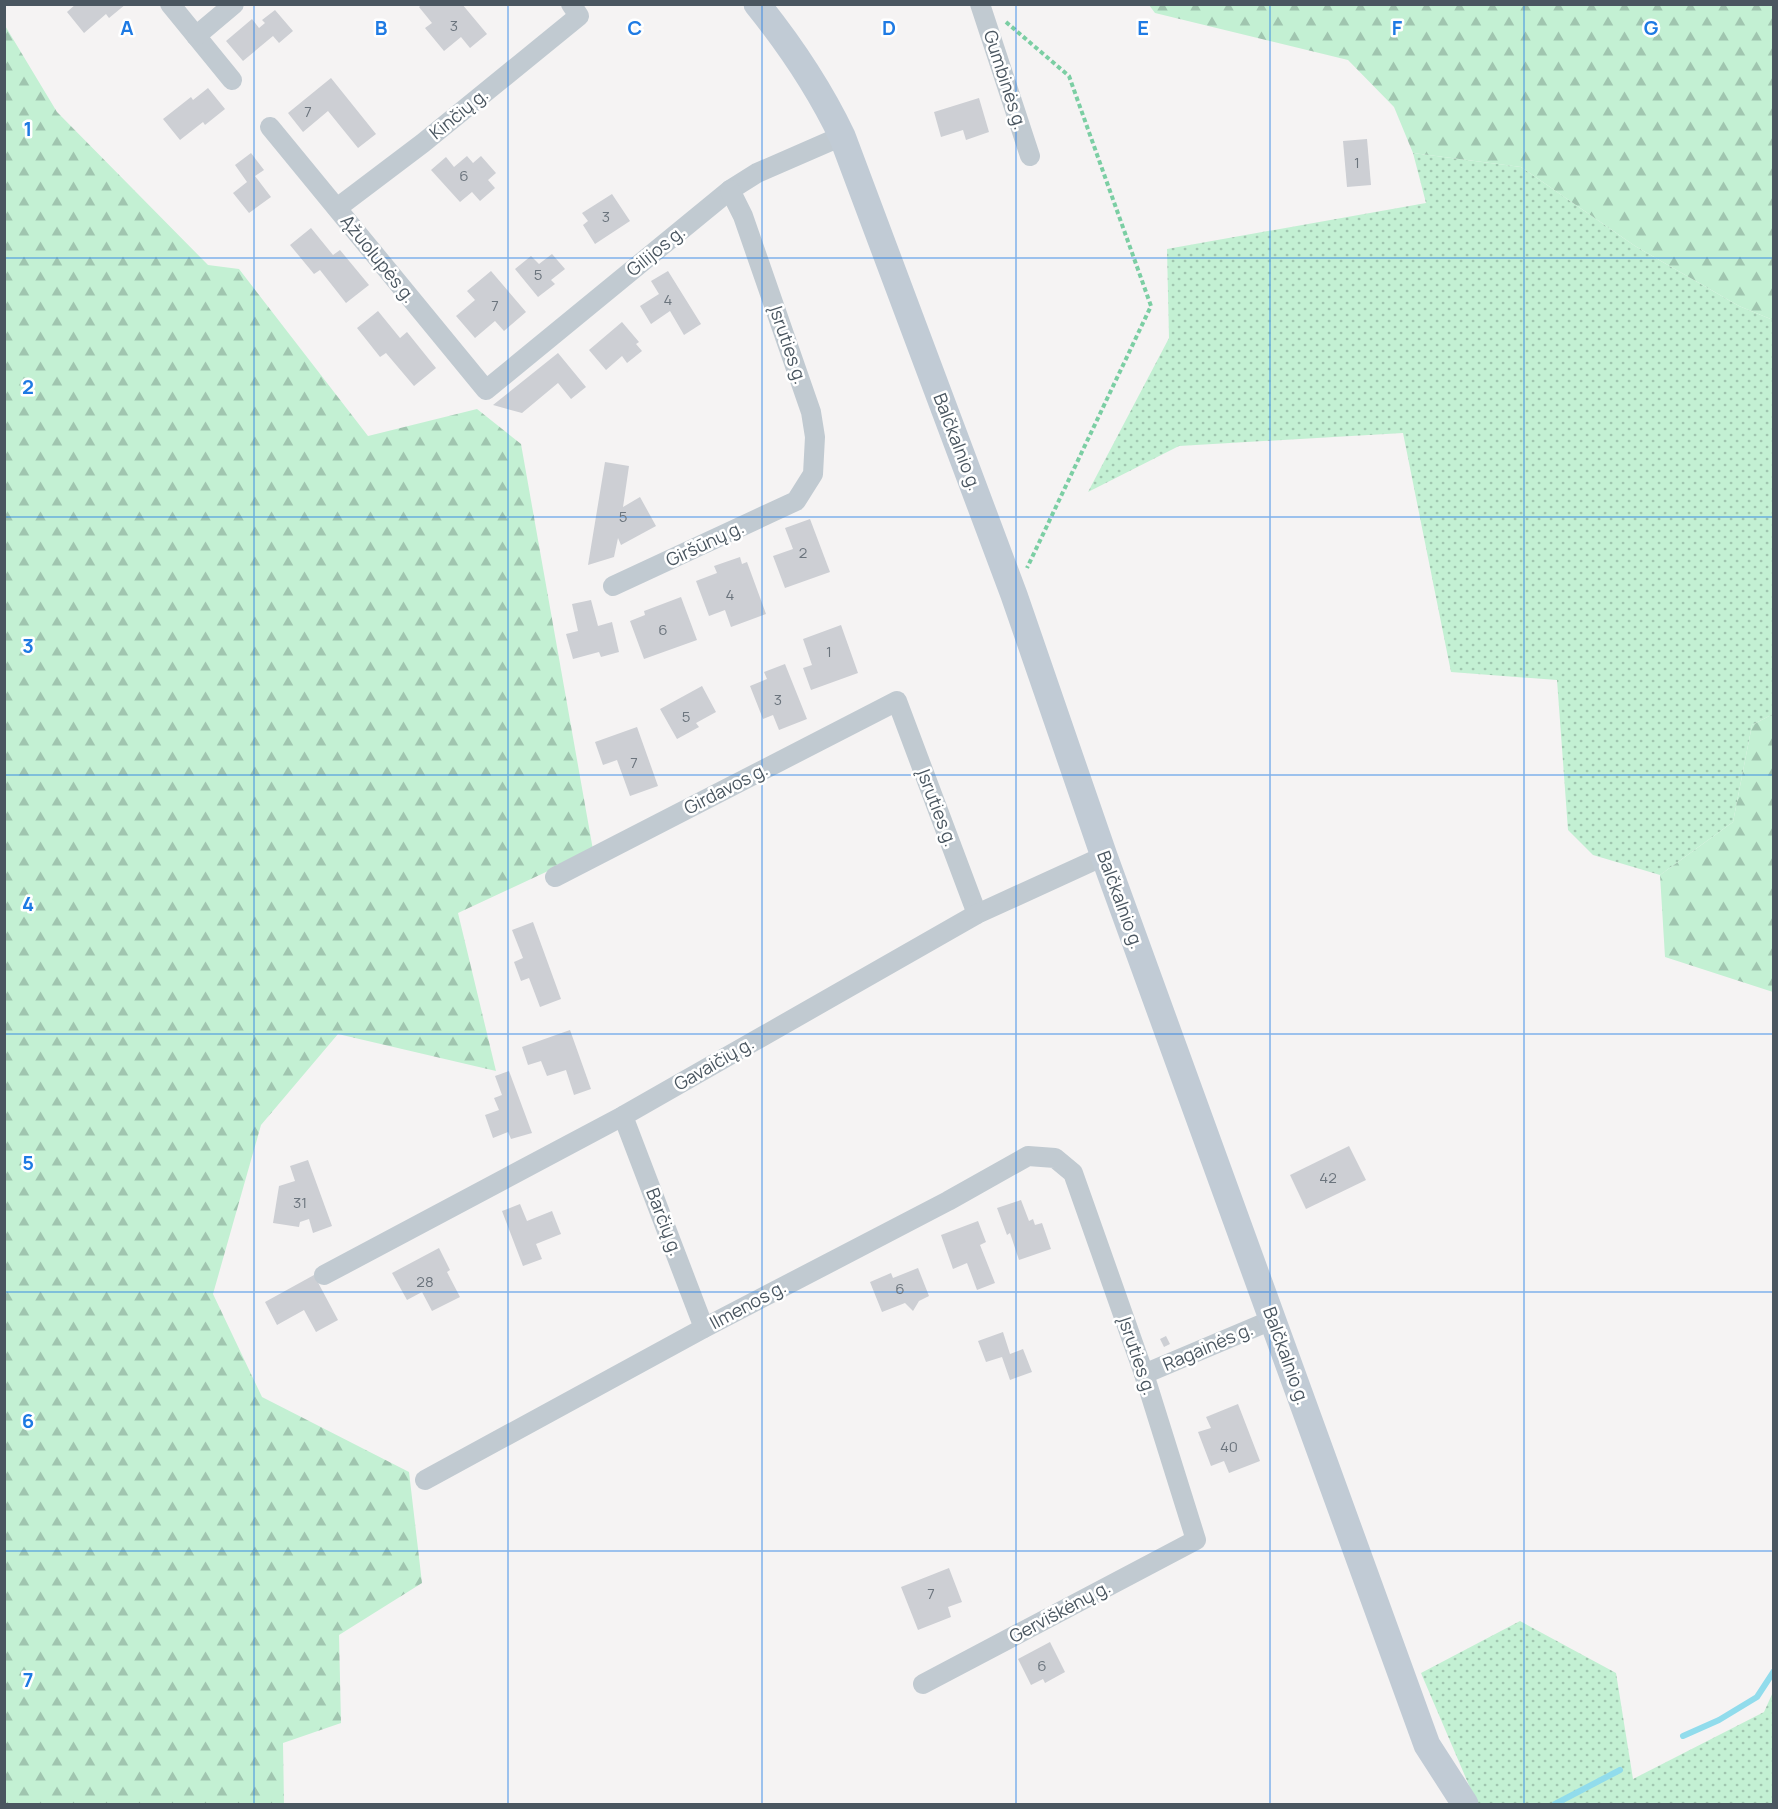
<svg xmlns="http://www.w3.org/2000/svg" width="1778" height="1809" viewBox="0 0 1778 1809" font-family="Manrope,sans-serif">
<defs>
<pattern id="green-dots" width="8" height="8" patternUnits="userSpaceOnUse" patternTransform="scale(1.5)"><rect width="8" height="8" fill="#c3f0d3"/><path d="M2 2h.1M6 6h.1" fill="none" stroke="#a0c5af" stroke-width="1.8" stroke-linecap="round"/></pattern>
<pattern id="forest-firs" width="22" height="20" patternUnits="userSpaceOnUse" patternTransform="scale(1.5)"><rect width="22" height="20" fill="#c3f0d3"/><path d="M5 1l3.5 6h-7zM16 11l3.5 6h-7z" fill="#a0c5af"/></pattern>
</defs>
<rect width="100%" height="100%" fill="#f5f3f3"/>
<!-- green -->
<g fill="url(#green-dots)">
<path d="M1413,153l108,14 114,79 104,60 34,14v394l-21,11 -19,97 -73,53 -67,-20 -25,-25 -11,-150 -106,-8 -48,-239 -224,13 -91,46 81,-154 -2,-89 259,-46z"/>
<path d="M1520,1621l96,52 17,106 131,-67 9,-20v112h-296l-56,-131z"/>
</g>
<!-- forest -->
<g fill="url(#forest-firs)">
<path d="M1149,5h624v315l-34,-14 -104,-60 -114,-79 -108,-14 -19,-46 -46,-47 -193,-47z"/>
<path d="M4,24l53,88 151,153 31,4 129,167 109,-27 44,35 72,406 -135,63 38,158 -158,-37 -77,91 -48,169 49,103 147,75 13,111 -83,52 2,88 -58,20 1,61h-279z"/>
<path d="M1773,714v278l-108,-35 -5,-82 73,-53 19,-97z"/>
</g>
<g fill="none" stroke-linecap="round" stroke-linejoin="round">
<!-- stream -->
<g stroke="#91dcec" stroke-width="6">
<path d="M1683,1736l36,-16 38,-23 17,-26"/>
<path d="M1555,1804l65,-34"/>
</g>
</g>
<!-- building -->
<g fill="#cdcfd4">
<path d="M76,4h50l-17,14 -3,-4 -22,19 -17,-21z"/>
<path d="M422,4h40l25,30 -17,14 -9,-11 -17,14 -19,-23 7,-5 -13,-16z"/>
<path d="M275,10l18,21 -14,12 -6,-7 -30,25 -17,-20 26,-22 7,9 6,-5 -3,-3z"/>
<path d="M331,78l45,56 -18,14 -30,-37 -25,21 -15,-19z"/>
<path d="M208,88l17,21 -20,16 -2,-3 -23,18 -17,-21 28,-22 2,3z"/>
<path d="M979,98l10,34 -23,8 -3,-10 -22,7 -7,-25z"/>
<path d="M1367,139l4,46 -24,2 -4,-46z"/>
<path d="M251,153l13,17 -9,6 16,21 -22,16 -16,-20 14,-11 -12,-17z"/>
<path d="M467,156l6,7 8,-7 15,17 -8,7 7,8 -15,13 -8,-9 -12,10 -29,-32 15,-13 8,10z"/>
<path d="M612,194l18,27 -35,23 -12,-19 5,-4 -6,-8z"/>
<path d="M311,228l22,27 7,-5 29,35 -23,18 -26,-33 -6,4 -24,-29z"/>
<path d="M552,254l13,15 -14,11 4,4 -17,13 -23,-28 16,-13 8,8z"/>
<path d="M491,271l35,41 -22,19 -9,-10 -20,17 -19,-22 19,-16 -8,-9z"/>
<path d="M668,271l33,53 -17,11 -14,-24 -19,13 -11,-18 19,-12 -8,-13z"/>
<path d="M378,311l22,27 7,-6 29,36 -22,18 -28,-33 -6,4 -23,-29z"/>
<path d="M622,322l17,20 -3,2 6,7 -15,12 -5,-7 -16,14 -17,-20z"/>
<path d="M558,353l28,34 -15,12 -13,-16 -36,30 -29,-8z"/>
<path d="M605,462l24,4 -6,41 17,-10 16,29 -35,19 -3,-7 -4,19 -26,8z"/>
<path d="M810,519l20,53 -45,16 -12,-32 20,-7 -8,-21z"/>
<path d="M740,557l2,7 5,-2 19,52 -35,13 -6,-17 -16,6 -13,-35 21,-8 -3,-7z"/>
<path d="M681,597l16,43 -53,19 -14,-38 15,-6 -1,-4z"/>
<path d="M591,600l7,26 14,-4 7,30 -18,5 -2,-5 -26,7 -7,-25 12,-3 -6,-27z"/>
<path d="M841,625l17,48 -47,17 -8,-22 9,-3 -9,-26z"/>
<path d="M785,664l22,55 -28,11 -6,-15 -10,4 -13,-33 17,-7 -3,-7z"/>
<path d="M702,686l14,26 -20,11 3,4 -22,12 -17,-30z"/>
<path d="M637,727l21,59 -28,10 -13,-36 -14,5 -8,-23z"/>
<path d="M533,922l28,77 -21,8 -11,-29 -8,3 -7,-19 9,-4 -11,-28z"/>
<path d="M570,1030l21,59 -17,6 -8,-25 -19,6 -6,-15 -13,4 -6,-18z"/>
<path d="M509,1071l23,62 -21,6 -3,-7 -15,6 -8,-23 14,-5 -5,-12 8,-3 -7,-19z"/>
<path d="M1349,1146l17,34 -60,29 -16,-34z"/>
<path d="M308,1160l24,66 -19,7 -4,-14 -9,3 -1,5 -26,-4 6,-37 16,-5 -5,-15z"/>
<path d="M1021,1200l8,21 4,-2 2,6 7,-2 9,26 -32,11 -9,-27 -3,2 -10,-27z"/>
<path d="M520,1204l7,17 25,-10 9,23 -25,10 6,15 -19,7 -21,-55z"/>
<path d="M978,1221l8,21 -6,3 15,38 -18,7 -10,-27 -14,6 -12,-34z"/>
<path d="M439,1248l11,22 -3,2 13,25 -28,14 -10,-19 -15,8 -15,-27z"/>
<path d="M918,1268l11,28 -10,5 -6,10 -8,-8 -23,9 -12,-30 21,-9 2,5z"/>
<path d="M314,1275l24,45 -22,12 -12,-22 -27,15 -12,-23z"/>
<path d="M1003,1332l7,22 13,-5 9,23 -22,8 -8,-23 -16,5 -8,-21z"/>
<path d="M1166,1336l4,8 -6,3 -4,-8z"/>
<path d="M1238,1404l22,57 -31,12 -5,-12 -13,5 -13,-34 13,-4 -5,-11z"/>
<path d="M949,1568l13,34 -14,5 3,10 -33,13 -17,-43z"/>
<path d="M1050,1642l15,30 -20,11 -2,-4 -12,6 -13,-26z"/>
</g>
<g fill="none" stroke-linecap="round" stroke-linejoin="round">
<!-- path -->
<path stroke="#7bcea3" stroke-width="4" stroke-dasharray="4.5 3" stroke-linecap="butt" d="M1006,22l63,54 82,230 -124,262"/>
<!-- street -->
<g stroke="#c1cad1" stroke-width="20">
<path d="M170,4l62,76"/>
<path d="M980,4l50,152"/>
<path d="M196,36l38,-32"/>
<path d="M270,127l216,263 244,-200 27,-17 85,-37"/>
<path d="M337,208l86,-65 156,-127 -8,-12"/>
<path d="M613,586l183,-85 17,-27 2,-37 -4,-25 -68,-196 -13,-26"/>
<path d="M555,877l342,-176 80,213"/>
<path d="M623,1116l81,212"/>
<path d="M324,1275l299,-159 354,-202 127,-58"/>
<path d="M1144,1374l128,-54"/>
<path d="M425,1480l279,-152 244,-127 80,-45 27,2 18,15 71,201 52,166 -273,144"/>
</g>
<!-- secondary -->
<path stroke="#c1cbd5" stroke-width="27" d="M757,4c33,41 62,84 85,132l172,459 90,261 323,889 38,59"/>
</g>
<!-- grid -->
<path fill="none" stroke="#1e7ae3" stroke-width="1.5" stroke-opacity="0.55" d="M254,4v1800M508,4v1800M762,4v1800M1016,4v1800M1270,4v1800M1524,4v1800M4,258h1770M4,517h1770M4,775h1770M4,1034h1770M4,1292h1770M4,1551h1770"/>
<g text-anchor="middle" stroke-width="5" stroke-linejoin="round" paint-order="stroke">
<!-- number labels -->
<g font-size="15" fill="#6b747d">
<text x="454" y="31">3</text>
<text x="308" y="117">7</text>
<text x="1357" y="168">1</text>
<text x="464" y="181">6</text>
<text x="606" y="222">3</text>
<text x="538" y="280">5</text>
<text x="668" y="305">4</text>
<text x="495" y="311">7</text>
<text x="623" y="522">5</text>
<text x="803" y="558">2</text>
<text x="730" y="600">4</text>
<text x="663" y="635">6</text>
<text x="829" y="657">1</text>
<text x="778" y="705">3</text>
<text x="686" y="722">5</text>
<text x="634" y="768">7</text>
<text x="1328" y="1183">42</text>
<text x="300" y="1208">31</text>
<text x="425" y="1287">28</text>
<text x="900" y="1294">6</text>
<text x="1229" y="1452">40</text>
<text x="931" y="1599">7</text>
<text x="1042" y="1671">6</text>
</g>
<!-- street labels -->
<g font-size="18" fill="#4a5660" stroke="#fff">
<text transform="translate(1005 80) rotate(72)" y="6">Gumbinės g.</text>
<text transform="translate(459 114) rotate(-39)" y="6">Kinčių g.</text>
<text transform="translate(656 251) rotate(-39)" y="6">Gilijos g.</text>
<text transform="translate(378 259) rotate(51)" y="6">Ąžuolupės g.</text>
<text transform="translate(788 345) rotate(71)" y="6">Įsruties g.</text>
<text transform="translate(957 442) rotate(69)" y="6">Balčkalnio g.</text>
<text transform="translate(705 544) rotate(-25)" y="6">Giršūnų g.</text>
<text transform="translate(726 789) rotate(-27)" y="6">Girdavos g.</text>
<text transform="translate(937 808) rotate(69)" y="6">Įsruties g.</text>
<text transform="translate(1120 900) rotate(70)" y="6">Balčkalnio g.</text>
<text transform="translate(714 1064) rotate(-30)" y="6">Gavaičių g.</text>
<text transform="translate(664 1222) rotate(69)" y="6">Barčių g.</text>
<text transform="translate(748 1305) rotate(-28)" y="6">Ilmenos g.</text>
<text transform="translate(1208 1347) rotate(-23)" y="6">Ragainės g.</text>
<text transform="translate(1137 1356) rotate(71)" y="6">Įsruties g.</text>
<text transform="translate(1286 1356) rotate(70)" y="6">Balčkalnio g.</text>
<text transform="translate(1060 1612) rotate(-28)" y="6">Gerviškėnų g.</text>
</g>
</g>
<g font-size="20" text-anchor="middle" font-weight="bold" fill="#1e7ae3" stroke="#fff" stroke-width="5" stroke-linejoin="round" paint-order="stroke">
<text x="127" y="35">A</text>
<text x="381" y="35">B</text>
<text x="635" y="35">C</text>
<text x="889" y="35">D</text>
<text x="1143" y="35">E</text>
<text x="1397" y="35">F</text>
<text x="1651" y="35">G</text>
<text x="28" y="136">1</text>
<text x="28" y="394">2</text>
<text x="28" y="653">3</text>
<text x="28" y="911">4</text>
<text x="28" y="1170">5</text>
<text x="28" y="1428">6</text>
<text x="28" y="1687">7</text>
</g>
<!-- border -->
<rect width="1778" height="1809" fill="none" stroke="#4a5660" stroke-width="12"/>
</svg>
